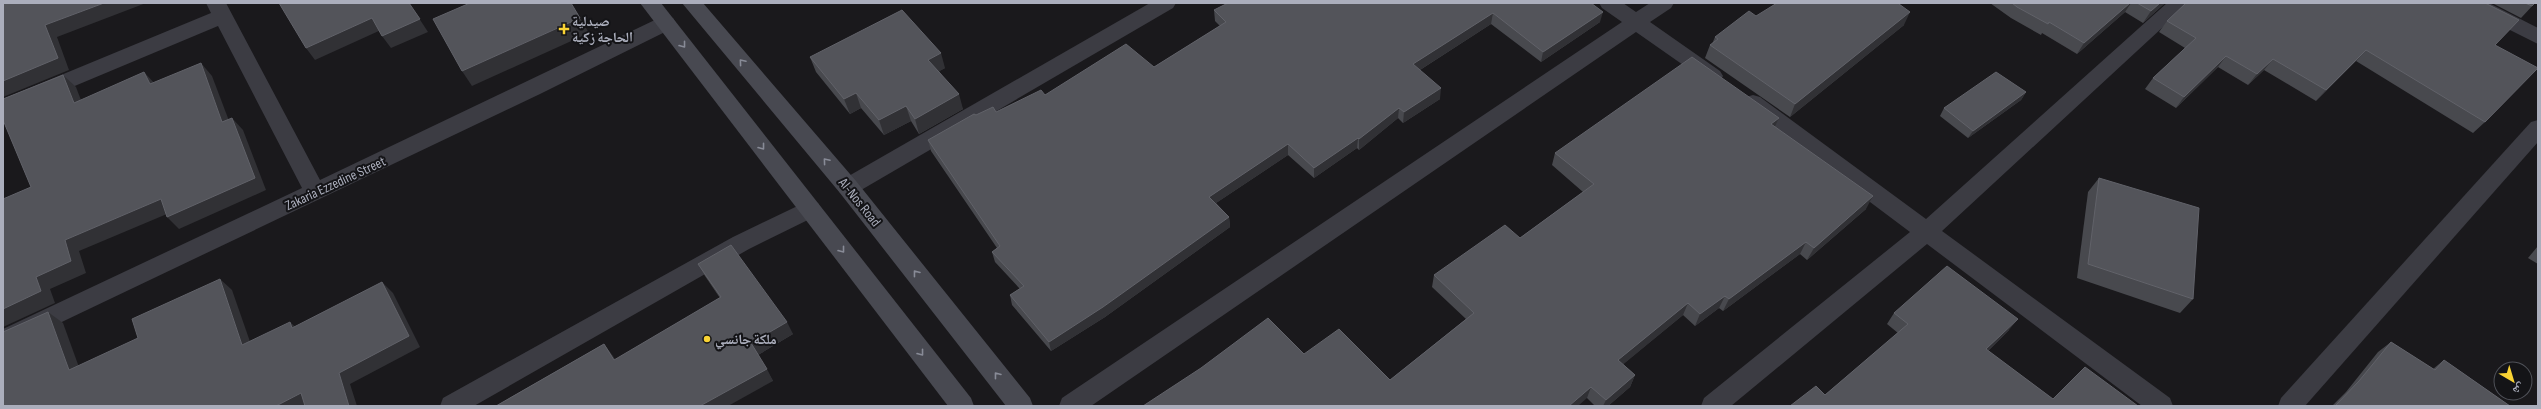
<svg xmlns="http://www.w3.org/2000/svg" width="2541" height="409" viewBox="0 0 2541 409" font-family="'Sofia Sans Condensed','Noto Naskh Arabic',sans-serif">
<rect width="100%" height="100%" fill="#1a191c"/>
<g fill="none" stroke-linecap="round" stroke-linejoin="round">
<!-- minor -->
<g fill="#3c3c43" fill-rule="evenodd">
<path d="M206,3h20l94,177 339,-162 7,-2 7,2 3,5 -3,5 -133,66 -537,256v-21l299,-141 -84,-162 -215,90v-17l208,-86z"/>
<path d="M1150,3h26l-3,5 -317,185 -8,3 -8,-3 -3,-6 3,-6z"/>
<path d="M1599,3h24l13,9 14,-9h24l-3,5 -21,14 70,49 3,5 -3,5 -7,3 -7,-3 -70,-49 -545,374h-32l3,-8 560,-376 -20,-14z"/>
<path d="M2167,3h22l-247,228 228,167 3,8h-31l-215,-162 -196,162h-30l3,-8 206,-166 -164,-123 -3,-6 3,-6 7,-2 7,2 166,122z"/>
<path d="M2463,3h26l49,25v16l-72,-36z"/>
<path d="M2538,120v22l-233,264h-27l3,-8 250,-276z"/>
<path d="M810,200l8,3 3,6 -3,6 -69,34 -275,157h-34l3,-8 290,-161z"/>
</g>
<!-- secondary -->
<g fill="#484951" fill-rule="evenodd">
<path d="M640,3h21l310,395 3,8h-26z"/>
<path d="M682,3h21l153,178 174,217 3,8h-27l-166,-213z"/>
</g>
</g>
<!-- wall -->
<g fill="#48494e">
<path d="M1591,3l9,19 -59,40 -50,-38 -71,46 20,29 -37,24 -5,-5 -39,32 -2,-2 -43,30 -26,-23 -72,48 13,14 1,10 -125,90 -54,34 -39,-46 -2,-10 10,-6 -25,-27 -3,-10 5,-4 -66,-97 -3,-11 48,-25 20,-3 49,-17 109,-28 66,-41 -5,-5 -1,-11z"/>
<path d="M1990,3h175l-22,20 -18,-11 -48,42 -35,-21 -1,2 -30,-17z"/>
<path d="M2492,3h43l-14,15z"/>
<path d="M1900,4l4,21 -114,92 -85,-59 5,-13 2,-1 3,-7 41,-21z"/>
<path d="M2167,21l328,24 -10,77 -12,11 -117,-72 -40,40 -52,-31 -16,15 -30,-18 -42,41 -31,-19 8,-11 32,-30 -26,-16z"/>
<path d="M810,57l135,11 -6,3 24,38 -44,25 -8,-13 -27,14 -23,-27 -11,6 -34,-42z"/>
<path d="M2026,92l-5,8 -53,38 -28,-22 4,-8z"/>
<path d="M1779,118l-4,8 91,83 -59,51 -7,-6 -77,57 -4,-3 -24,18 -12,-11 -60,49 12,11 -5,12 -22,19h-13l-8,-8 -444,8 161,-52 86,26 76,-61 -34,-32 2,-12 86,-37 63,-46 -31,-27 3,-12z"/>
<path d="M2099,178l94,121 -13,14 -103,-35 11,-86z"/>
<path d="M2538,246v18l-10,-6z"/>
<path d="M698,264l95,70 -35,21 15,26 -277,25 108,-62 11,16 105,-62 -15,-22z"/>
<path d="M1894,313l115,17 -21,21 65,48 -228,-4 73,-62 -11,-9z"/>
<path d="M2391,342l42,27 11,-9 66,46h-178l14,-14 32,-40z"/>
</g>
<!-- shaded-wall -->
<g fill="#313135">
<path d="M104,3h42l-89,34 12,33 -66,27v-16l42,-56z"/>
<path d="M409,3l19,29 -37,16 -9,-12z"/>
<path d="M2130,3h1l-6,9 -48,42 7,-11z"/>
<path d="M2160,3h5l-22,20 8,-12z"/>
<path d="M1603,12l-3,10 -59,40 2,-10z"/>
<path d="M1910,12l-6,13 -114,92 5,-13z"/>
<path d="M1493,13l-2,11 -79,51 1,-11z"/>
<path d="M372,18l9,12 -66,30 -9,-12z"/>
<path d="M580,18l9,15 -117,53 -10,-15z"/>
<path d="M2366,50l-10,11 -40,40 10,-11z"/>
<path d="M941,53l4,15 -12,7 -5,-15z"/>
<path d="M2226,56l-8,11 -42,41 8,-11z"/>
<path d="M2273,59l-9,11 -16,15 9,-11z"/>
<path d="M201,63l11,13 22,58 -12,-12z"/>
<path d="M144,72l12,13 -6,-1z"/>
<path d="M63,75l13,12 11,29 -13,-13z"/>
<path d="M1441,88l-1,11 -37,24 1,-11z"/>
<path d="M2026,92l-5,8 -53,38 5,-7z"/>
<path d="M856,93l5,15 -11,6 -6,-15z"/>
<path d="M959,94l4,15 -44,25 -4,-15z"/>
<path d="M906,106l5,15 -27,14 -5,-15z"/>
<path d="M1399,108l-1,10 -39,32v-11z"/>
<path d="M232,118l11,12 23,60 -87,39 -12,-12z"/>
<path d="M1779,118l-6,13 -2,-7z"/>
<path d="M1358,138l-1,10 -43,30v-10z"/>
<path d="M1288,144v11l-78,52 -1,-10z"/>
<path d="M1873,196l-7,13 -59,51 7,-12z"/>
<path d="M161,199l13,12 -95,40 7,22 -36,16 5,14 -52,24v-18l33,-32 29,-37z"/>
<path d="M1229,217l1,10 -125,90 -54,34 -2,-9z"/>
<path d="M1806,242l-6,12 -77,57 6,-12z"/>
<path d="M220,279l12,11 23,66 -13,-11z"/>
<path d="M382,282l11,11 27,54 -70,37 7,22h-8l-10,-33z"/>
<path d="M1725,296l-6,12 -24,18 5,-12z"/>
<path d="M1688,303l-5,12 -69,57 4,-12z"/>
<path d="M48,312l15,11 21,58 -15,-11z"/>
<path d="M2018,319l-9,11 -31,30 8,-11z"/>
<path d="M290,322l12,11 -10,-5z"/>
<path d="M787,322l6,12 -35,21 -7,-12z"/>
<path d="M604,344l9,12 10,16 -9,-12z"/>
<path d="M767,369l6,12 -45,25h-28z"/>
<path d="M1635,375l-5,12 -22,19h-5l3,-6z"/>
<path d="M1591,387l-4,11 -9,8h-9z"/>
<path d="M301,393l8,13h-33z"/>
</g>
<!-- building -->
<g fill="#53545a" stroke="#616269">
<path d="M3,3h101l-59,22 13,33 -55,23z"/>
<path d="M279,3h130l11,16 -38,17 -10,-18 -66,30z"/>
<path d="M470,3h101l9,15 -118,53 -29,-52z"/>
<path d="M1228,3h363l12,9 -60,40 -50,-39 -80,51 28,24 -37,24 -5,-4 -40,31 -1,-1 -44,30 -26,-24 -79,53 20,20 -126,90 -54,35 -39,-47 14,-9 -32,-34 8,-6 -72,-106 46,-26 2,1 17,-8 3,5 45,-22 4,5 81,-51 28,23 72,-45 -12,-12z"/>
<path d="M1777,3h123l-1,1 11,8 -115,92 -85,-59 8,-6 -3,-2 34,-26 7,5z"/>
<path d="M2012,3h118l-46,40 -35,-21 -1,2 -31,-17z"/>
<path d="M2137,3h23l-9,8z"/>
<path d="M2186,3h299l34,17 -24,25 43,23 -53,54 -119,-72 -40,40 -53,-31 -16,15 -31,-18 -42,41 -31,-19 43,-40 -29,-17z"/>
<path d="M2525,3h10l-3,3z"/>
<path d="M902,10l39,43 -13,7 31,34 -44,25 -9,-13 -27,14 -23,-27 -12,6 -34,-42z"/>
<path d="M1692,57l87,61 -8,6 102,72 -59,52 -8,-6 -77,57 -4,-3 -25,18 -12,-11 -70,57 17,15 -29,25 -15,-13 -22,19h-426l58,-38 67,-50 36,36 35,-25 51,51 84,-67 -40,-38 71,-50 15,13 74,-54 -39,-31z"/>
<path d="M201,63l21,59 10,-4 23,60 -88,39 -6,-18 -96,41 6,21 -35,16 5,14 -38,18v-110l28,-12 -28,-67v-21l60,-24 11,28 70,-31 6,12z"/>
<path d="M1996,72l30,20 -53,39 -29,-23z"/>
<path d="M2099,178l100,30 -6,91 -105,-35z"/>
<path d="M731,245l56,77 -36,21 16,26 -67,37h-204l108,-62 10,16 107,-63 -23,-33z"/>
<path d="M1947,266l71,53 -32,30 67,50 32,-32 53,39h-348l26,-20 9,9 83,-71 -14,-11z"/>
<path d="M220,279l22,66 48,-23 2,6 90,-46 27,54 -70,37 10,33h-44l-4,-13 -25,13h-273v-74l45,-20 21,58 69,-32 -6,-19z"/>
<path d="M2391,342l44,28 9,-10 66,46h-175l24,-25z"/>
</g>
<!-- one-way arrows -->
<defs><path id="oneway-chevron" d="M-2-3.5L2.5 0L-2 3.5" fill="none" stroke-width="1.6" stroke-linecap="round" stroke-linejoin="round"/></defs>
<g stroke="#888b97">
<use href="#oneway-chevron" transform="translate(683 45) rotate(52)"/>
<use href="#oneway-chevron" transform="translate(742 62) rotate(-130)"/>
<use href="#oneway-chevron" transform="translate(762 147) rotate(52)"/>
<use href="#oneway-chevron" transform="translate(826 161) rotate(-130)"/>
<use href="#oneway-chevron" transform="translate(842 250) rotate(52)"/>
<use href="#oneway-chevron" transform="translate(916 273) rotate(-128)"/>
<use href="#oneway-chevron" transform="translate(921 353) rotate(52)"/>
<use href="#oneway-chevron" transform="translate(997 375) rotate(-128)"/>
</g>
<!-- markers -->
<g fill="#f9d334" stroke="#141417" stroke-width="1.5">
<path d="M562 23h4v4h4v4h-4v4h-4v-4h-4v-4h4z"/>
<circle cx="707" cy="339" r="4"/>
</g>
<g text-anchor="middle" stroke-width="4" stroke-linejoin="round" paint-order="stroke">
<!-- poi labels -->
<g font-size="14" font-weight="bold" fill="#abaebc" stroke="#141417" text-anchor="start">
<text x="572" y="26">صيدلية<tspan x="572" dy="16">الحاجة زكية</tspan></text>
<text x="715" y="344">ملكة جانسي</text>
</g>
<!-- street labels -->
<g font-size="14" fill="#abaebc" stroke="#141417">
<text transform="translate(335 183) rotate(-25)" y="5">Zakaria Ezzedine Street</text>
<text transform="translate(860 202) rotate(51)" y="5">Al-Nos Road</text>
</g>
</g>
<!-- border -->
<rect width="2541" height="409" fill="none" stroke="#abaebc" stroke-width="8"/>
<!-- north arrow -->
<g transform="translate(2513 381) rotate(142)"><circle r="19" fill="#141417" stroke="#505259"/>
<path d="M0-3L7 15L0 10L-7 15Z" fill="#f9d334"/>
<text y="-6" font-size="11" font-weight="bold" text-anchor="middle" fill="#abaebc">ش</text>
</g>
</svg>
